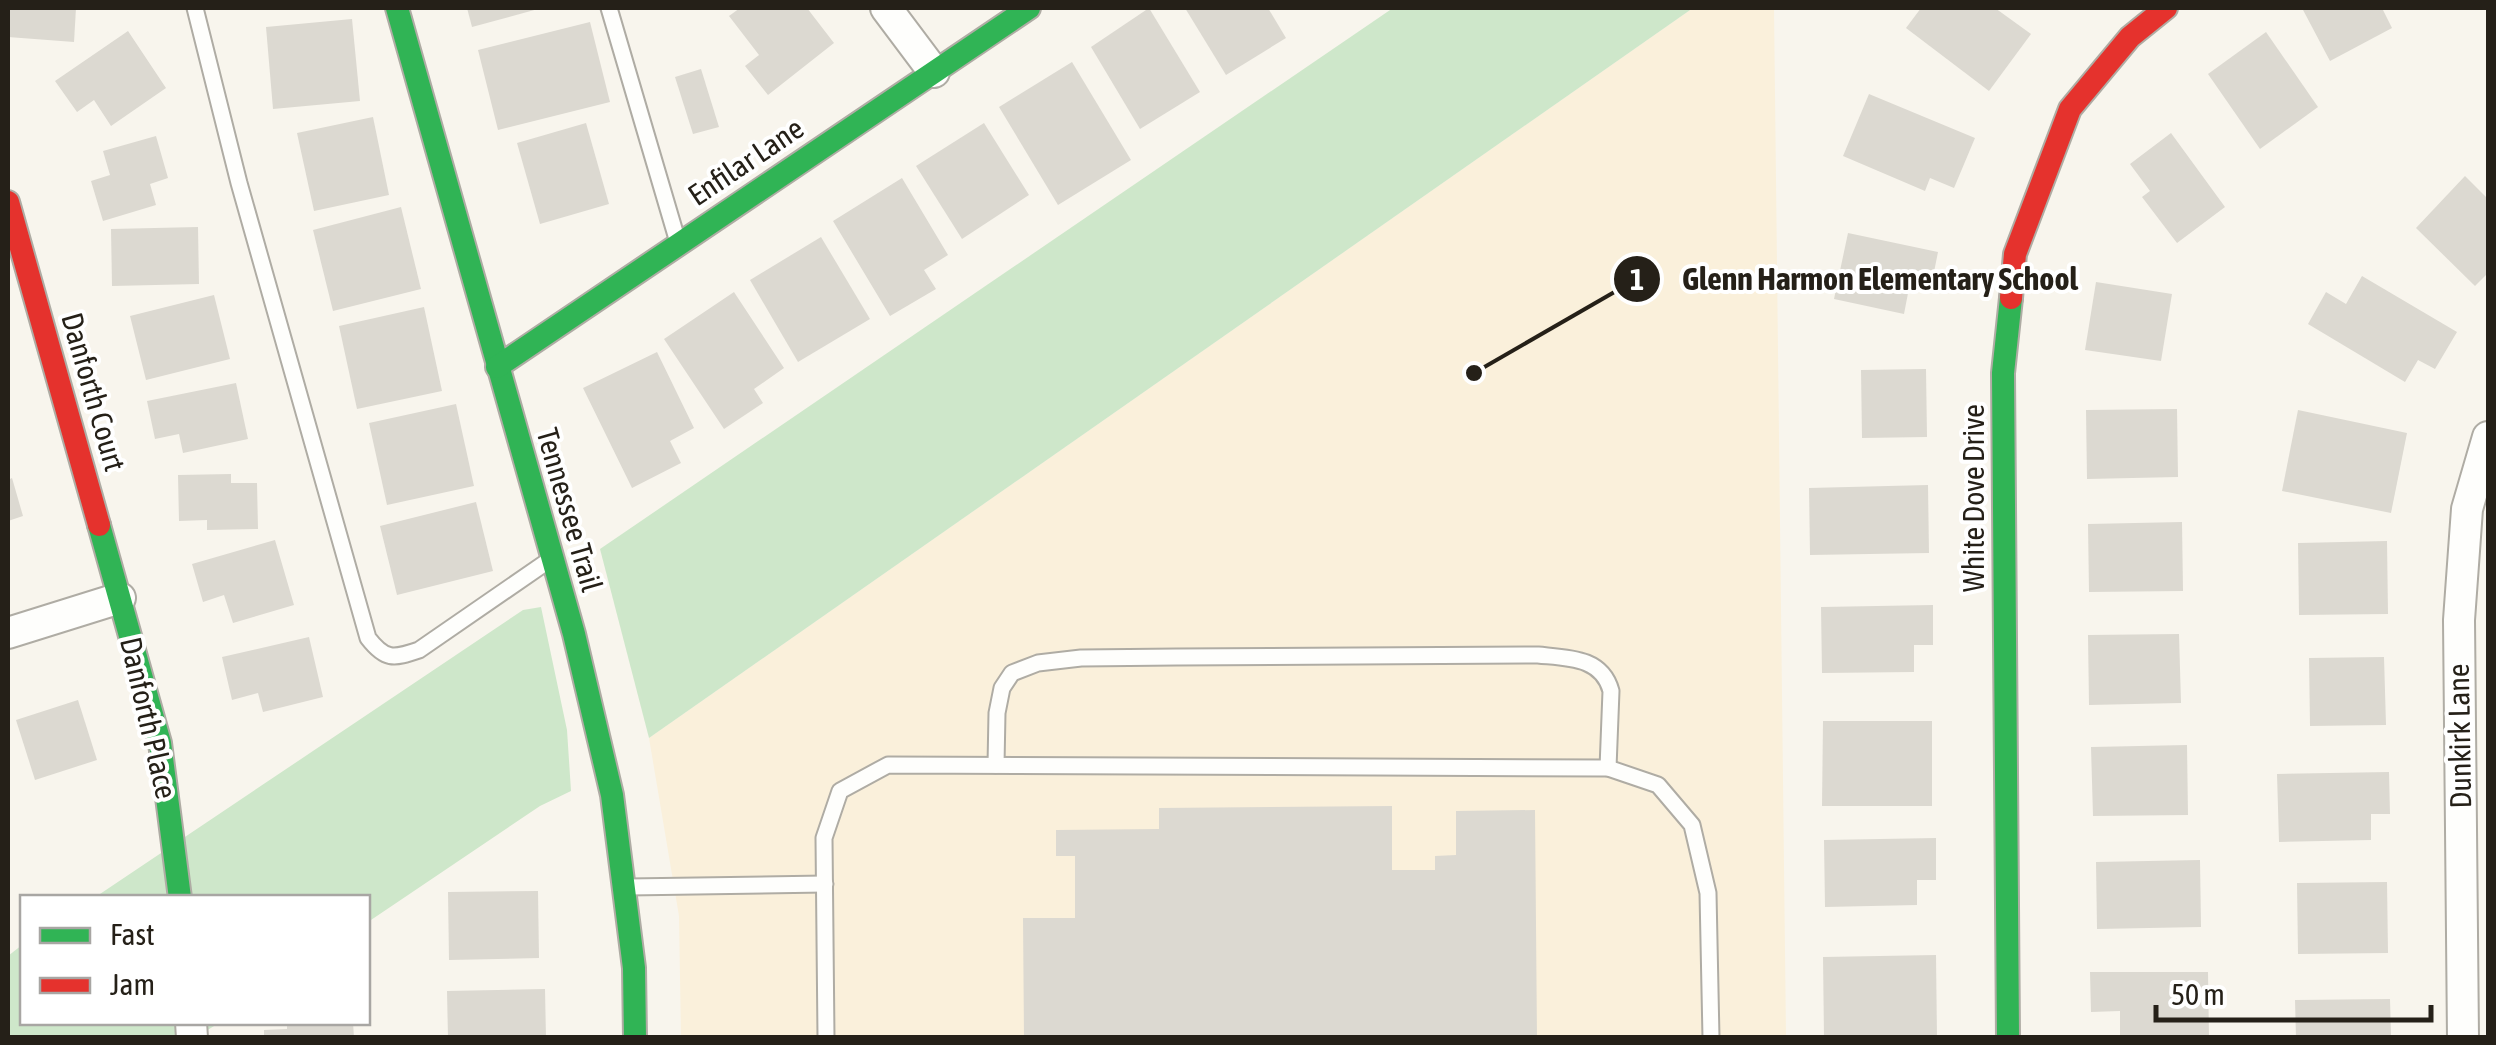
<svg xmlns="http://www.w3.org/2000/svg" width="2496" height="1045" viewBox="0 0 2496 1045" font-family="'Asap Condensed',sans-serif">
<rect width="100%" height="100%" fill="#f8f5ed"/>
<!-- built -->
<path fill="#faf0db" d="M1693,8h81l12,1029h-1105l-2,-121 -30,-178z"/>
<!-- green -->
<g fill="#cee7ca">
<path d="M1393,8h300l-1044,730 -49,-189z"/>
<path d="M541,607l26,123 4,61 -31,15 -172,116v-24h-274l429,-288z"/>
<path d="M22,945v77l197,1 -23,14 -188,1v-82z"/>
</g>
<!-- building -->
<g fill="#dcd9d1">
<path d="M8,8h68l-2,34 -66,-5z"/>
<path d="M467,8h71v1l-66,18z"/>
<path d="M740,8h67l27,35 -66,52 -23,-29 14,-11 -30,-39z"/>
<path d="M1149,8l51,84 -60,37 -49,-82z"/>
<path d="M1185,8h83l18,30 -60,37z"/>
<path d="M1921,8h74l36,26 -42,57 -83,-63z"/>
<path d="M2302,8h80l10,20 -62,33z"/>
<path d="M352,19l8,82 -87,8 -7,-82z"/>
<path d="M590,22l20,80 -112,28 -20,-80z"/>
<path d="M128,31l38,57 -55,38 -17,-26 -17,12 -22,-31z"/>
<path d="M2266,32l52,75 -58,42 -52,-75z"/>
<path d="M1072,62l59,98 -73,45 -59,-98z"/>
<path d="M701,69l18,58 -26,7 -18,-57z"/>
<path d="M1869,94l106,44 -21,50 -24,-10 -5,13 -82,-35z"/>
<path d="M373,117l16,78 -75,16 -17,-78z"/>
<path d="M586,123l23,81 -69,20 -23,-81z"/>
<path d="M984,123l45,72 -67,44 -46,-73z"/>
<path d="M2171,133l54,74 -48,36 -35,-46 8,-6 -20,-27z"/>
<path d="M156,136l12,42 -18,6 6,21 -53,16 -12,-40 19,-6 -7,-24z"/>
<path d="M2465,176l23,23v74l-13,13 -59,-58z"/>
<path d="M902,178l46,77 -24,15 12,19 -46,27 -57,-95z"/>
<path d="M401,207l20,82 -88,22 -20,-81z"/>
<path d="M198,227l1,57 -87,2 -1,-57z"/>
<path d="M1848,233l90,19 -8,40 -21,-4 -5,26 -70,-15z"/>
<path d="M821,237l49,82 -72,43 -48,-82z"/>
<path d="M2362,276l95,56 -22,37 -17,-9 -13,22 -97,-58 18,-32 20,12z"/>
<path d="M2096,282l76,12 -11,67 -76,-11z"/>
<path d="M734,292l50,76 -30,21 9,14 -39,26 -60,-90z"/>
<path d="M214,295l16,64 -84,21 -16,-64z"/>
<path d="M424,307l18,84 -85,18 -18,-83z"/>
<path d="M657,352l37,76 -24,13 11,22 -49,25 -49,-100z"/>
<path d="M1926,369l1,68 -65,1 -1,-68z"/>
<path d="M236,383l12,56 -65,14 -4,-19 -24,5 -8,-38z"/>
<path d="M456,404l18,82 -87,19 -18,-82z"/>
<path d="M2177,409l1,68 -91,2 -1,-69z"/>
<path d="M2298,410l109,23 -16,80 -109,-22z"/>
<path d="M231,474v9h26l1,46 -51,1v-10l-28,1 -1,-46z"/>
<path d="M12,478l11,38 -15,5v-41z"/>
<path d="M1928,485l1,68 -119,2 -1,-67z"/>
<path d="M476,502l17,69 -96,24 -17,-69z"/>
<path d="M2182,522l1,69 -94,1 -1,-68z"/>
<path d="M275,540l19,65 -61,18 -9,-28 -21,7 -11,-38z"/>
<path d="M2387,541l1,73 -89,1 -1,-72z"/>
<path d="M1933,605v40h-19v27l-92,1 -1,-66z"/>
<path d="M2179,634l2,69 -92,2 -1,-70z"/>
<path d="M309,637l14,60 -60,15 -5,-19 -26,7 -10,-43z"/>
<path d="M2384,657l2,68 -76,1 -1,-68z"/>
<path d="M78,700l19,60 -62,20 -19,-60z"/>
<path d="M1823,721h109v85h-110z"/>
<path d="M2187,745l1,70 -95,1 -2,-69z"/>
<path d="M2389,772l1,42h-19v26l-92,2 -2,-68z"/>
<path d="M1392,806v64h43v-14l21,-1v-44l79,-1 2,228h-513l-1,-120h52v-62h-19v-26l103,-1v-21z"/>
<path d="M1936,838v42h-19v25l-92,2 -1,-67z"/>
<path d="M2200,860l1,67 -104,2 -1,-67z"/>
<path d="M2387,882l1,71 -90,1 -1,-71z"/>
<path d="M538,891l1,67 -90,2 -1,-68z"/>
<path d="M1936,955l1,83h-113l-1,-81z"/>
<path d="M2090,972h118l1,65 -89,1v-27l-29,1z"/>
<path d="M545,989l1,49h-98l-1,-47z"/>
<path d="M2390,999l1,36h-26v3h-69l-1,-38z"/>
<path d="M287,1022h66l1,16h-90v-8l23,-1z"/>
</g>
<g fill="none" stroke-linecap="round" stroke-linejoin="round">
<defs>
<g id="lane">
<path d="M195,8l44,175 129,455c17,22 25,21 51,12l129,-89"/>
<path d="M609,8l68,231"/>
<path d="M996,765l1,-52 5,-25 10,-15 26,-10 43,-5 96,-1 361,-2c30,3 64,2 73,36l-3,77"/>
<path d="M628,887l197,-3"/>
<path d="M826,1038l-2,-200 16,-47 48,-26 720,3 50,17 34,40 16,68 3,145"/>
</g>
<g id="street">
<path d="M886,8l48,64"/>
<path d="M8,633l112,-35"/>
<path d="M191,1022l1,16"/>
<path d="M2463,1038l-4,-418 8,-111 21,-72"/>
</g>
<g id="fast">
<path d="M397,8l177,626 38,161 22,173 1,70"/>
<path d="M497,367l532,-359"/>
<path d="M99,525l61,218 20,155"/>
<path d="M2008,1038l-5,-665 8,-75"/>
</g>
<g id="jam">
<path d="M8,202l91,323"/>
<path d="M2011,298l4,-44 55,-145 60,-72 36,-29"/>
</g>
</defs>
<!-- lane casing -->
<use href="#lane" stroke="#afaca4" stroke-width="19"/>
<!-- street casing -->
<use href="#street" stroke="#afaca4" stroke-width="34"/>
<!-- fast casing -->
<use href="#fast" stroke="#afaca4" stroke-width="26"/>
<!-- jam casing -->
<use href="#jam" stroke="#afaca4" stroke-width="26"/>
<!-- lane -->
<use href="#lane" stroke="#fefefc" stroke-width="15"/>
<!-- street -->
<use href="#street" stroke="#fefefc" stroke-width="30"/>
<!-- fast -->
<use href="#fast" stroke="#30b455" stroke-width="22"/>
<!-- jam -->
<use href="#jam" stroke="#e5322d" stroke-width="22"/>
</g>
<g text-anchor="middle" stroke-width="8" stroke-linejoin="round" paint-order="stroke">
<!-- street labels -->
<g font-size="30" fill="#252018" stroke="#fff">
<text transform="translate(746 162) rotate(-34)" y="10">Enfilar Lane</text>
<text transform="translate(93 392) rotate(74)" y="10">Danforth Court</text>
<text transform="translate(1974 498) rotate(-90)" y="10">White Dove Drive</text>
<text transform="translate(569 510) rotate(74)" y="10">Tennessee Trail</text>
<text transform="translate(148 718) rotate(77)" y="10">Danforth Place</text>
<text transform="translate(2460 736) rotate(-91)" y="10">Dunkirk Lane</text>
</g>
</g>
<!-- callouts -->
<path fill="none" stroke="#252018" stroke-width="4" d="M1474 373L1637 279"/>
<g fill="#252018" stroke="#fff" stroke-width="4">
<circle cx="1474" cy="373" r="10"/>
<circle cx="1637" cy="279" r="25"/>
</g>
<g font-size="30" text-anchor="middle" font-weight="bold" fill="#fff">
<text x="1637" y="290">1</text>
</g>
<g font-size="32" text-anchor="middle" font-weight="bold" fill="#252018" stroke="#fff" stroke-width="8" stroke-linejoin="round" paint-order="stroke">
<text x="1880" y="290">Glenn Harmon Elementary School</text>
</g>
<!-- border -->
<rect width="2496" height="1045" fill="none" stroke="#252018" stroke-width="20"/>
<!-- legend -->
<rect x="20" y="895" width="350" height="130" fill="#ffffff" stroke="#a8a6a3" stroke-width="2.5"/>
<rect x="40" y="928" width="50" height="15" fill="#30b455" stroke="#a8a6a3" stroke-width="2.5"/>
<text x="110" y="945" font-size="30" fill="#252018">Fast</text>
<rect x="40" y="978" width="50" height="15" fill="#e5322d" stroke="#a8a6a3" stroke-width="2.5"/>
<text x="110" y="995" font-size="30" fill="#252018">Jam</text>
<!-- scale -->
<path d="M2156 1005v15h275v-15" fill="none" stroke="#252018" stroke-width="5"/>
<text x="2171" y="1005" font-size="30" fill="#252018" stroke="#ffffff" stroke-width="8" paint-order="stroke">50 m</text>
</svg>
